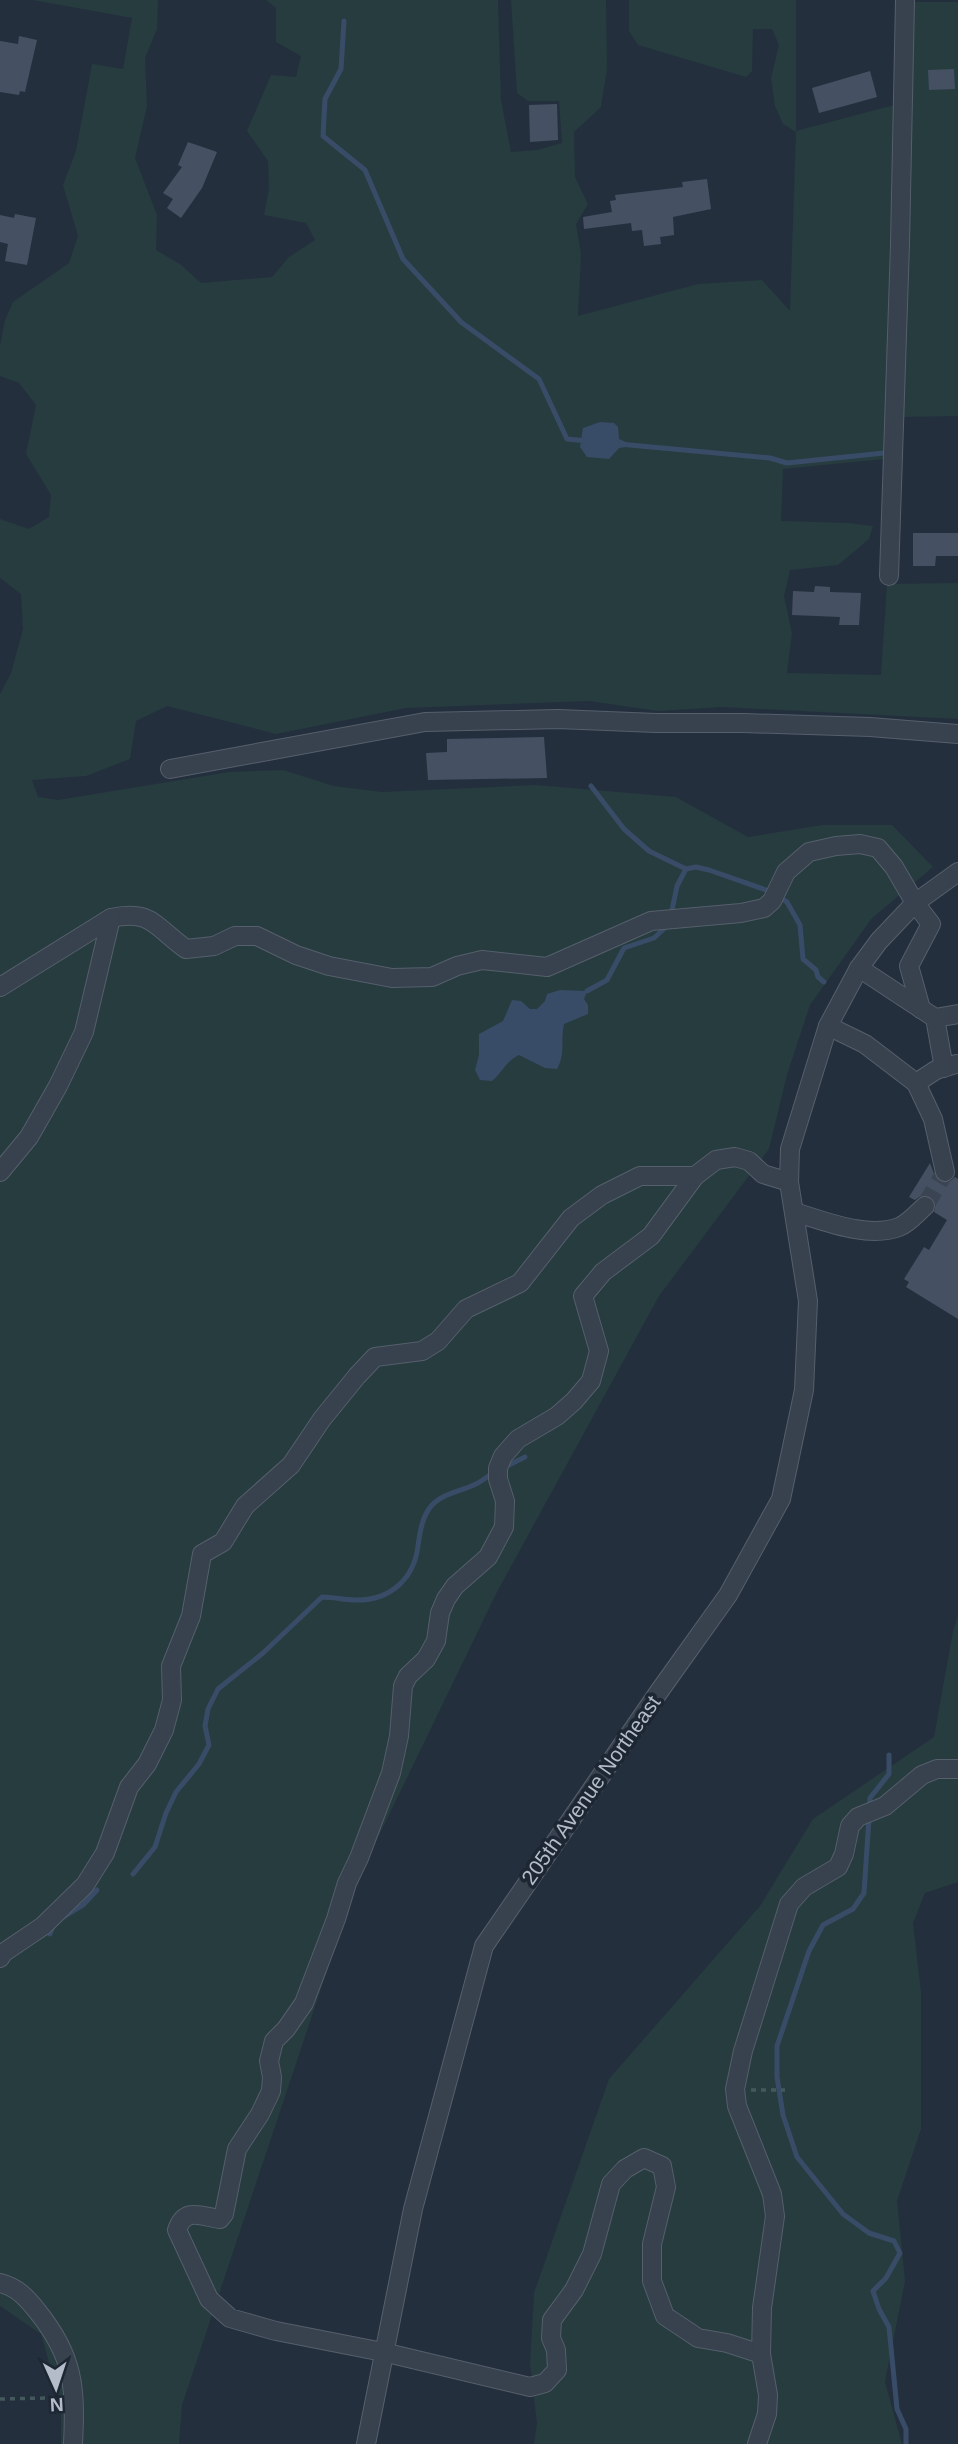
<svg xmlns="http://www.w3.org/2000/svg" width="958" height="2444" viewBox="0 0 958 2444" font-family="Arial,sans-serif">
<rect width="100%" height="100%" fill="#242f3e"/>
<!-- green -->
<g fill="#263c3f">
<path d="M33,0h125l-1,29 -12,29 2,48 -12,52 22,57 -1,35 24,14 21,19 71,-6 17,-20 26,-17 -9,-17 -42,-8 5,-26 -1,-28 -21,-30 24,-56 25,2 5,-21 -25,-14v-34l-10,-8h232l3,100 10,52 26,-2 25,-7 -3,-42h-31l-11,-8 -6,-93h95l1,68 -6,39 -27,25 1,45 13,27 -12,20 5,30 -3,62 120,-32 64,-4 28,31 6,-179 -13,-8 -8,-18 -4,-28 8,-33 -7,-16h-19l-1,42 -6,6 -108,-32 -9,-14v-31h167v131l98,-26 -10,354 -101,10 -2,52 67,2 25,3 -4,13 -31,26 -48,5 -6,26 8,37 -5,40 94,2 6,-91 71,-1v136l-236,-12 -64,4 -69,-10 -183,7 -130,26 -109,-28 -31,15 -6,38 -44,17 -54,4 6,17 20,3 171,-28 54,-2 51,16 48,6 154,-7 140,12 72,40 74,-12h70l41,42 -61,51 -62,87 -23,70 -18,74 -110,147 -162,296 -140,289 -175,524 -3,39h-118v-40l-20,-70 -41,-28v-1612l11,-21 12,-44 -2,-35 -21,-16v-59l29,10 20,-12 2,-22 -25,-41 10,-49 -17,-22 -19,-7v-30l5,-26 8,-18 56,-39 9,-27 -15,-51 13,-34 16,-87 31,5 9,-51z"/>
<path d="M912,2h46v414l-59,1z"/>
<path d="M958,1616v266l-33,11 -12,30 8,69v137l-24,72 8,80 -20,101 17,62h-368l3,-21 -7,-59 4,-71 75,-214 151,-173 53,-87 121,-82 19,-106z"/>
</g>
<!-- water -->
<g fill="#394c67">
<path d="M600,422l14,1 4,4 1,12 7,3v5l-7,1 -10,11 -22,-2 -7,-10 3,-19z"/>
<path d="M560,990l27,1 -3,8 4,6v9l-24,10c-4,17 2,29 -7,45l-12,-1 -26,-13c-13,6 -16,17 -27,26l-12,-1 -5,-10 4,-15v-21l24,-13 9,-21 9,1 9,8h7l8,-8 2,-7z"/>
</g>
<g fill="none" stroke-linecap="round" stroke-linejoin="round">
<!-- stream -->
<g stroke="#394c67" stroke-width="5">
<path d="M344,21l-3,48 -16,30 -2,37 42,34 38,89 58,63 78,57 28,60 21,2"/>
<path d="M619,444l151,14 17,5 97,-10"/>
<path d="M591,786l33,43 25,22 37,18 10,-2 13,3 60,21 18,11 13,23 3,34 13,11 2,7 6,5"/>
<path d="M671,915l6,-29 9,-17"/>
<path d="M587,991l20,-11 17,-32 30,-10 14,-13"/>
<path d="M503,1468l22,-11"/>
<path d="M869,1808l1,-10 19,-24v-19"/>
<path d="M869,1818l-5,75 -11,16 -30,16 -14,26 -32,95v31l6,38 14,42 46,57 26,19 25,8 6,12 -14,25 -13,13 6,18 10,18 8,82 9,20v15"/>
<path d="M133,1874l22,-27 11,-34 10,-21 23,-28 10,-19 -4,-19 3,-17 10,-20 45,-36 59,-56c12,0 22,3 33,3 35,1 59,-21 63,-54 2,-14 4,-30 14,-41 11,-12 30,-14 44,-21 6,-3 12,-8 18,-12"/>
<path d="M50,1934l4,-11 29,-18 14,-15"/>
</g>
</g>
<!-- building -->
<g fill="#455162">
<path d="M19,36l18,4 -12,52 -5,-1 -1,4 -19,-3v-51l18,3z"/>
<path d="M954,69l1,20 -26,1 -1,-20z"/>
<path d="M870,71l7,26 -58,16 -7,-25z"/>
<path d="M557,104l1,36 -28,2 -1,-37z"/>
<path d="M188,142l29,10 -15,36 -21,30 -14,-10 6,-9 -10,-6 19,-26 -4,-2z"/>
<path d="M707,179l4,30 -38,8 1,18 -14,2 1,7 -17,2 -2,-16 -10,1 -1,-8 -47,6 -1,-12 29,-5 -2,-11 6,-1 -1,-5 68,-8 -1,-5z"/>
<path d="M15,214l21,4 -9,47 -22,-4 3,-17 -8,-2v-27l14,3z"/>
<path d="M913,533h45v23h-22l-1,10h-22z"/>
<path d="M815,586l15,1v5l31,1 -2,32h-20l1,-8 -48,-2 1,-24 21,1z"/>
<path d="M544,737l3,41 -119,2 -2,-27 21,-1v-13z"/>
<path d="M930,1163l6,16 5,4h7l7,-6 3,2v140l-52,-32 3,-5 -5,-3 20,-32 5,3 18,-30 -13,-8 2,-9 -7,-8h-7l-7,5 -6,-3z"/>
</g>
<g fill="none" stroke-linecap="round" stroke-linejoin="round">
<!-- minor-tunnel -->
<path stroke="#3a4453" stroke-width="18" stroke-dasharray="18 9" stroke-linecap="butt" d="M925,1206l20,-34"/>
<defs>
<g id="minor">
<path d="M889,576l11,-332 5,-244"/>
<path d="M170,769l255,-47 133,-3 98,4h88l126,4 88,7"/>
<path d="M859,968l76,50 23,-4"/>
<path d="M0,987l111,-69c41,-9 44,9 75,31l28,-3 21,-10h22l39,19 33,11 63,12 40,-1 25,-11 25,-6 65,7 104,-46 90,-8 23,-5 8,-7 14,-29 23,-20 27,-6 24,-2 18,4 16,19 21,36 16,21 -22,42 12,43"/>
<path d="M935,1018l9,50"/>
<path d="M828,1026l37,18 51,39 17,36 12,53"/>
<path d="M916,1083l20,-13 20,-6"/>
<path d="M0,1172l29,-35 29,-51 26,-54 27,-114"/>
<path d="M695,1176l-44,60 -48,36 -20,24 16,55 -8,30 -17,20 -17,15 -39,23 -15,17 -5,12v11l7,22 -1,26 -16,30 -33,29 -9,13 -6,14 -4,28 -10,18 -18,17 -5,10 -4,50 -8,37 -32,85 -12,25 -11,36 -32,84 -18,26 -12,12 -5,20 3,16 -1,14 -11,23 -23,35 -13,65 -4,5c-18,-2 -35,-13 -43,11l32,69 21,19 46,13 107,21 147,35 15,-4 12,-13 -1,-20 -5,-12 1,-18 22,-30 18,-36 19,-70 14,-15 19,-11 18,8 4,21 -14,57v37l13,35 33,22 29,5 34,11"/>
<path d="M794,1212c31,9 73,27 105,15 10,-4 18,-14 26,-21"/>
<path d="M0,1958l3,-5 40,-27 42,-41 20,-32 24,-66 18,-23 17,-34 8,-30 -1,-34 20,-50 11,-62 21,-12 22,-36 46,-41 31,-46 35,-43 18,-19 47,-6 16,-10 28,-32 54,-26 51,-65 31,-23 38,-19h55l21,-16 19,-3 14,4 14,13 26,8"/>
<path d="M0,2283c17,4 27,15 38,29 36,45 38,76 35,132"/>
<path d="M366,2444l47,-235 71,-263 174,-253 70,-98 53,-96 23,-109 4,-89 -19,-119 1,-33 38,-123 31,-58 20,-27 36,-38 43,-31"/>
<path d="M757,2444l10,-30 1,-19 -7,-41 1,-46 13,-92 -3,-22 -35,-88 -2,-17 8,-38 46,-147 15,-17 34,-20 6,-13 6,-28 8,-9 27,-11 37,-31 15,-6h21"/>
</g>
</defs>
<!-- minor casing -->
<use href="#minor" stroke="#565f6c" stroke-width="20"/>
<!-- path -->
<g stroke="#44595c" stroke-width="3.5" stroke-dasharray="5 5" stroke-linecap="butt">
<path d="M751,2090h34"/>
<path d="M0,2399l46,-1 10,3"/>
</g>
<!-- minor -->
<use href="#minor" stroke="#38414e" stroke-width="18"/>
</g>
<g text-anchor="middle" stroke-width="7" stroke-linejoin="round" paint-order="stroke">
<!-- street labels -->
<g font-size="21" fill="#b4bcc9" stroke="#1d2633">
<text transform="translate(591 1790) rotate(-55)" y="7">205th Avenue Northeast</text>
</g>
</g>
<!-- north arrow -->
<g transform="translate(56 2388) rotate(177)" stroke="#1d2633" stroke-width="5" paint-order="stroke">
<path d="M0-5L12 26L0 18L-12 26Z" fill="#b4bcc9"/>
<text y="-10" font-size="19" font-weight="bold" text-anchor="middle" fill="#b4bcc9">N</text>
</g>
</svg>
